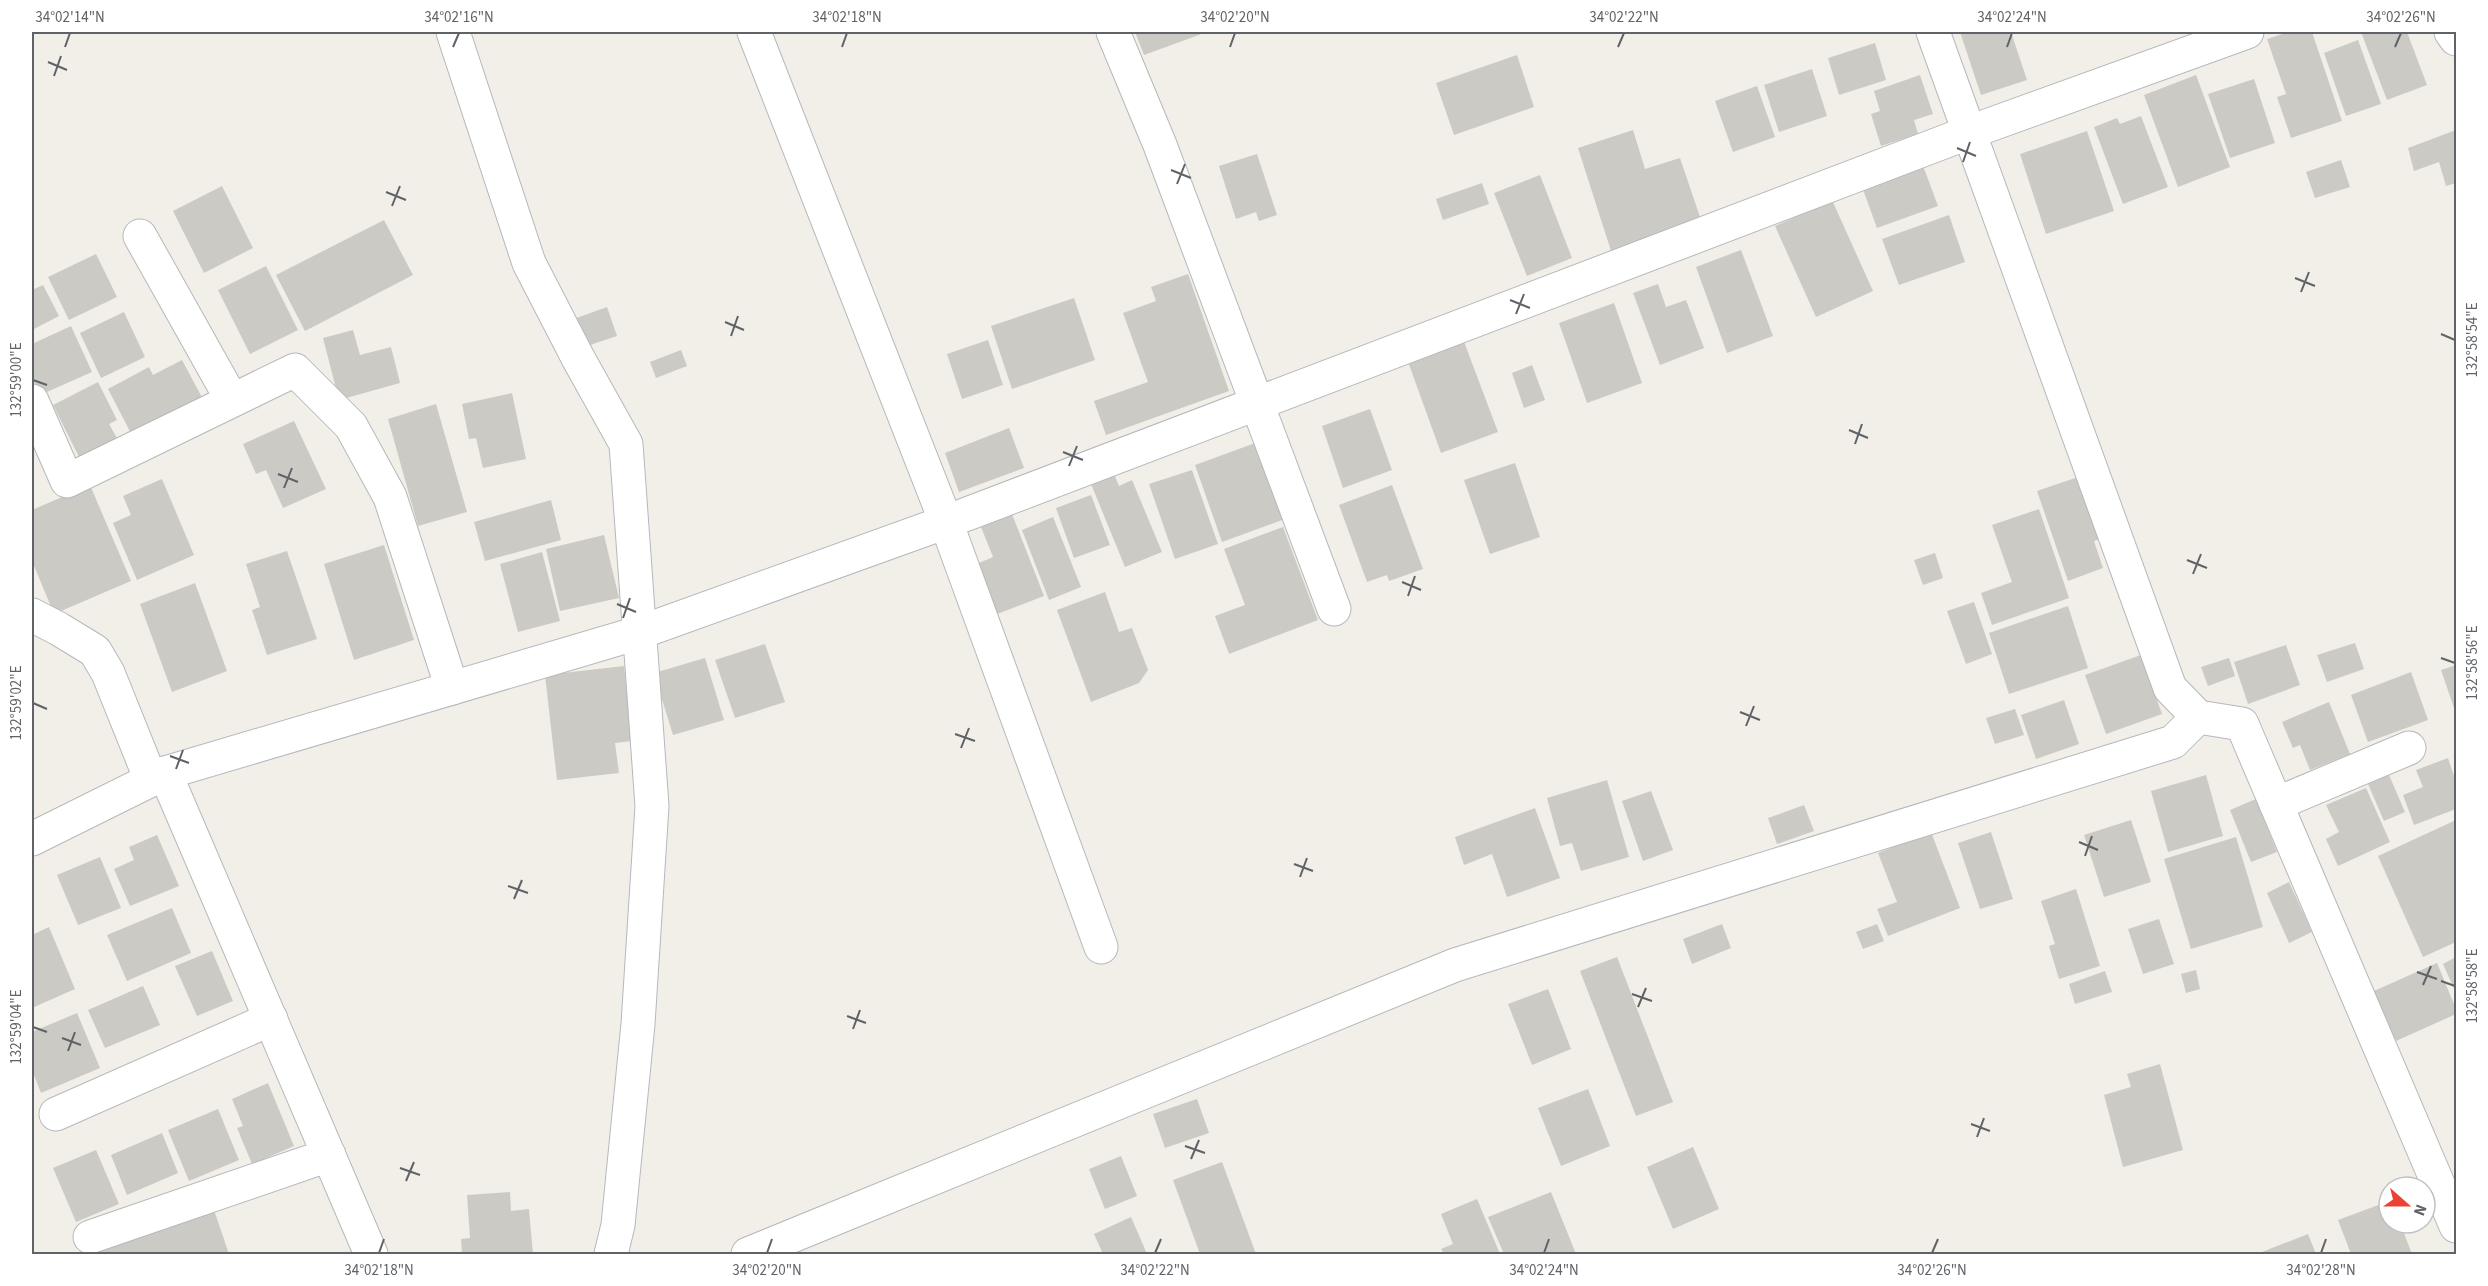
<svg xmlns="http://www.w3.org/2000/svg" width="2488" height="1286" viewBox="0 0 2488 1286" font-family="'Source Sans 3',sans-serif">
<rect width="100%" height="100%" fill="#f1efe8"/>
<!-- building -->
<g fill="#cccac5">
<path d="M1135,32h72l-63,23z"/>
<path d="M1960,32h51l16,48 -46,15z"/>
<path d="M2289,32h23l30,89 -51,17 -14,-41 9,-3 -19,-55z"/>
<path d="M2361,32h46l20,53 -40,15z"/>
<path d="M2358,40l23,64 -35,12 -22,-63z"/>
<path d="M1875,43l11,37 -47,15 -11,-37z"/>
<path d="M1517,55l17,52 -80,28 -18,-52z"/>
<path d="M1812,69l15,47 -48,16 -15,-47z"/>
<path d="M1920,75l13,39 -19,6 4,14 -37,12 -10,-32 9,-3 -6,-20z"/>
<path d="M2196,75l34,92 -52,20 -34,-92z"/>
<path d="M2254,79l21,64 -45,15 -22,-64z"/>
<path d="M1757,86l18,51 -42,15 -18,-51z"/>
<path d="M2141,116l27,71 -45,17 -29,-77 23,-9 3,6z"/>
<path d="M1633,130l12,39 35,-11 21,62 -90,31 -33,-103z"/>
<path d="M2456,130v53l-10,3 -7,-24 -25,9 -6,-23z"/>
<path d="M2087,131l27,80 -68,23 -26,-80z"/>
<path d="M1257,154l20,61 -18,6 -3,-9 -20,7 -17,-53z"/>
<path d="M2341,160l9,27 -35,11 -9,-26z"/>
<path d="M1922,163l16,43 -61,22 -16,-44z"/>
<path d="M1540,175l32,83 -45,18 -33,-83z"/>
<path d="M1482,183l7,21 -46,16 -7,-21z"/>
<path d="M222,186l31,62 -49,25 -31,-62z"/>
<path d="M1832,200l41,91 -57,26 -41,-91z"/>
<path d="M1949,215l16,47 -66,23 -17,-46z"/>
<path d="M384,220l29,55 -108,56 -29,-56z"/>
<path d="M1741,250l32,86 -46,17 -31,-86z"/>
<path d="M96,254l21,43 -48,23 -21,-43z"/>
<path d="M266,266l32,64 -48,24 -32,-64z"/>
<path d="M1188,274l41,117 -123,44 -12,-34 54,-19 -25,-69 33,-12 -5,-14z"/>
<path d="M1658,284l8,23 20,-7 18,48 -44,17 -27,-72z"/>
<path d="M43,285l16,31 -27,14v-40z"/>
<path d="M1074,298l21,62 -83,29 -21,-63z"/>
<path d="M1614,303l28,80 -55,20 -28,-80z"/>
<path d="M607,307l10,29 -36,12 -10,-28z"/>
<path d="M124,312l21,45 -44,21 -21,-45z"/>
<path d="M71,326l21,46 -52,23 -8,-18v-33z"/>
<path d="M353,330l7,25 31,-8 9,36 -61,17 -16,-62z"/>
<path d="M1463,339l35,93 -57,21 -34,-94z"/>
<path d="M988,340l15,45 -41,14 -15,-45z"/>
<path d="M681,350l6,16 -31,12 -6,-16z"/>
<path d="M182,360l23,43 -70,38 -27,-52 41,-22 4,8z"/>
<path d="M1532,365l13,35 -21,8 -12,-35z"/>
<path d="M98,382l19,38 -8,4 8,14 -38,19 -26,-52z"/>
<path d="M512,393l14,66 -43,9 -7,-30 -7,1 -7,-35z"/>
<path d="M436,404l31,108 -49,14 -30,-107z"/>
<path d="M1370,409l22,61 -49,18 -21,-62z"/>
<path d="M294,421l32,68 -43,19 -17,-38 -10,4 -13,-30z"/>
<path d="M1009,428l15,40 -65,24 -14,-39z"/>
<path d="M1258,442l27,77 -63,23 -27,-77z"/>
<path d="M1515,463l25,74 -50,17 -26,-74z"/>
<path d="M1112,469l7,17 13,-6 30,72 -37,15 -36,-88z"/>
<path d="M1192,470l26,74 -43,15 -26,-75z"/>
<path d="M2078,477l22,62 -6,2 9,27 -35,13 -31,-90z"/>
<path d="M162,479l32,76 -57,25 -24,-57 18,-8 -8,-19z"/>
<path d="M90,485l41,96 -77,33 -22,-53v-19l2,-1 -2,-6v-25z"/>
<path d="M1392,485l31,84 -34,12 -2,-6 -20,7 -28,-77z"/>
<path d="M1091,495l19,50 -36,13 -18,-50z"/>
<path d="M551,500l10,40 -76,21 -11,-39z"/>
<path d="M1010,509l34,87 -52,20 -20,-50 21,-9 -14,-35z"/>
<path d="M2039,509l30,89 -77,27 -11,-32 31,-11 -20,-57z"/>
<path d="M1053,517l28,70 -32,13 -27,-70z"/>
<path d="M1283,527l35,93 -89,34 -14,-38 30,-11 -21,-56z"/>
<path d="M604,535l15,63 -59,13 -14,-62z"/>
<path d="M384,545l30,95 -60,20 -30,-96z"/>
<path d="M287,551l30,88 -50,16 -15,-45 8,-3 -14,-43z"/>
<path d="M542,552l18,69 -42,11 -18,-68z"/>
<path d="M1935,553l8,25 -20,7 -9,-25z"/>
<path d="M195,583l32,88 -55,21 -32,-88z"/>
<path d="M1105,592l14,40 13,-4 16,42 -9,13 -48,19 -34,-92z"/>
<path d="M1974,602l18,52 -26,10 -19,-53z"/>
<path d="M2068,606l20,62 -79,26 -20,-61z"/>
<path d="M2355,643l9,26 -37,13 -10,-27z"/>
<path d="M765,644l20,58 -50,16 -20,-58z"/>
<path d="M2286,645l14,40 -52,19 -14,-42z"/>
<path d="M2141,655l21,59 -56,20 -21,-59z"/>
<path d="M705,658l19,62 -51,15 -19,-62z"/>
<path d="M2229,658l6,18 -27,10 -7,-19z"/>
<path d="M2456,665v49l-15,-44z"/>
<path d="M624,666l8,75 -17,2 4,30 -62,7 -12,-105z"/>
<path d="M2411,672l17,48 -60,22 -17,-47z"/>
<path d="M2064,700l15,44 -43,15 -15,-44z"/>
<path d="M2329,702l21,52 -40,16 -10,-25 -7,3 -11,-26z"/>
<path d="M2015,709l9,26 -29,9 -9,-26z"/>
<path d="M2448,758l8,24v27l-42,16 -11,-30 20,-8 -7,-17z"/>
<path d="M2206,775l17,61 -55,16 -17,-61z"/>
<path d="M2389,775l16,37 -21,9 -16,-37z"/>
<path d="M1607,780l22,77 -48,14 -9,-28 -12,3 -13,-48z"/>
<path d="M2366,788l24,54 -52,24 -12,-27 13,-7 -13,-27z"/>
<path d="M1651,791l22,59 -30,11 -21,-60z"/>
<path d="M2256,799l21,53 -26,10 -21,-52z"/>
<path d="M1804,805l10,26 -37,13 -9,-26z"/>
<path d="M1535,808l25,70 -53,19 -15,-43 -28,11 -9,-28z"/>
<path d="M2131,820l20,62 -47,15 -20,-62z"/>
<path d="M2456,820v122l-33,15 -45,-101z"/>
<path d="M1931,832l29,76 -72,28 -11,-27 20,-7 -19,-49z"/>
<path d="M1991,832l22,67 -33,10 -22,-66z"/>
<path d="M157,835l22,51 -49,20 -16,-37 20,-9 -5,-13z"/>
<path d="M2236,837l27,90 -72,22 -27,-90z"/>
<path d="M100,857l21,51 -43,17 -21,-50z"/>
<path d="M2289,882l23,50 -23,11 -22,-50z"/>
<path d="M2076,889l24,77 -41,13 -10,-33 6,-2 -14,-43z"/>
<path d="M172,908l19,45 -64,28 -20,-46z"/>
<path d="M2159,919l15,45 -31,10 -15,-45z"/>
<path d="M1722,924l9,24 -39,16 -9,-25z"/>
<path d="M1877,924l7,17 -21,8 -7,-17z"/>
<path d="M49,927l26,62 -43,19v-73z"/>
<path d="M212,951l21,50 -36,15 -22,-50z"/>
<path d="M1617,957l56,145 -37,14 -56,-145z"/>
<path d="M2456,957v36l-13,-29z"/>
<path d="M2437,963l19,46v5l-60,27 -22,-50z"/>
<path d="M2196,970l4,19 -14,4 -5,-19z"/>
<path d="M2105,971l7,21 -37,12 -6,-20z"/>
<path d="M143,986l17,39 -55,23 -17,-38z"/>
<path d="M1548,989l23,60 -39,16 -24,-61z"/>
<path d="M77,1013l23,55 -59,25 -9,-23v-38z"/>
<path d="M2160,1064l23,86 -60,17 -19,-72 27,-8 -4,-13z"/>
<path d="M268,1083l26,63 -42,18 -15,-36 6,-2 -11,-27z"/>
<path d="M1588,1089l22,57 -49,20 -23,-58z"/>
<path d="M1197,1099l12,34 -44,15 -12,-34z"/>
<path d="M218,1109l21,51 -50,21 -21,-51z"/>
<path d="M162,1133l16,40 -51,22 -16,-40z"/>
<path d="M1693,1147l26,62 -46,20 -26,-62z"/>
<path d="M96,1150l23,54 -43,18 -23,-54z"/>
<path d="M1121,1156l16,40 -32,13 -16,-40z"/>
<path d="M1222,1162l34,92h-56l-27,-74z"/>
<path d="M510,1192l1,19 18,-2 4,45h-71l-1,-15 9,-1 -3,-43z"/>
<path d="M1551,1192l25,62h-72l-16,-37z"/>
<path d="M1477,1199l23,55h-56l-3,-5 12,-5 -12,-30z"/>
<path d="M2389,1201v22h11l12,31h-61l-13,-34z"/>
<path d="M214,1210l15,44h-136v-1z"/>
<path d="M1131,1217l16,37h-44l-9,-20z"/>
<path d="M2308,1234l8,20h-59z"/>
</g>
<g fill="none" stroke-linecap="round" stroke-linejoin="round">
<defs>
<g id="street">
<path d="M453,32l76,231 49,95 48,86 26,362 -14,218 -20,201 -7,29"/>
<path d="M754,32l192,490 155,425"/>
<path d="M1113,32l47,113 174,464"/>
<path d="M1933,32l237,656 28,29 44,7 214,502"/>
<path d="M2451,32l5,7"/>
<path d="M140,236l92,164"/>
<path d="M32,401l35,80 228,-111 56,56 39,71 62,191"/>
<path d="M32,615l27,14 36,22 13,22 43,107"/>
<path d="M165,773l206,481"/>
<path d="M2276,804l133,-56"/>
<path d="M32,839l133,-66 473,-140 308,-111 1024,-390 277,-100"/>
<path d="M56,1114l215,-95"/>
<path d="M90,1237l239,-82"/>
<path d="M748,1254l707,-289 718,-223 25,-25"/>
</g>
</defs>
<!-- street casing -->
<use href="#street" stroke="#b5b8bc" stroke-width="35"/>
<!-- street -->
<use href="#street" stroke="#fff" stroke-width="33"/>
</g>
<!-- ticks -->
<path fill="none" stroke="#5f6368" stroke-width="2" d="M65,47l5,-14M453,47l6,-14M842,47l5,-14M1230,47l5,-14M1618,47l6,-14M2007,47l5,-14M2395,47l6,-14M48,62l19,8M54,76l7,-20M1957,148l19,8M1963,162l7,-20M1171,170l20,8M1177,184l8,-20M386,192l20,8M392,206l8,-20M2295,278l20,8M2301,292l8,-20M1510,300l20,8M1516,314l8,-20M725,322l19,8M2441,334l14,6M731,336l7,-20M33,380l14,5M1849,430l19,8M1855,444l7,-20M1063,452l20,8M1069,466l8,-20M278,474l20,8M284,488l8,-20M2187,560l20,8M2193,574l8,-20M1402,582l19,8M1408,596l7,-20M617,604l19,8M623,618l7,-20M2441,658l14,5M33,703l14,6M1740,712l20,8M1746,726l8,-20M955,734l20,7M961,748l8,-20M170,756l19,7M176,769l7,-19M2079,842l19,8M2085,856l7,-20M1294,864l19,7M1300,877l7,-19M508,886l20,7M514,899l8,-19M2417,972l20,7M2441,981l14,5M2423,985l8,-19M1632,994l20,7M1638,1007l8,-19M847,1016l19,7M33,1027l14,5M853,1029l7,-19M62,1038l19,7M68,1051l7,-19M1971,1124l19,7M1977,1137l7,-19M1185,1146l20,7M1191,1159l8,-19M400,1168l20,7M406,1181l8,-19M379,1253l5,-14M767,1253l5,-14M1155,1253l6,-14M1544,1253l5,-14M1932,1253l6,-14M2321,1253l5,-14"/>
<!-- border -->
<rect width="2488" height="1286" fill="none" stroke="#ffffff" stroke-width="66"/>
<!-- north arrow -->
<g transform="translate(2407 1205) rotate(111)"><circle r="28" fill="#ffffff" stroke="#bfc1c3" stroke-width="1.5"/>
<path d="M0-4.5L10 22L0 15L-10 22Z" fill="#ea4335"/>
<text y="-9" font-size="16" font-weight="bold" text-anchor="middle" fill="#5f6368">N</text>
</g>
<rect x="33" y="33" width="2422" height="1220" fill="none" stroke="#5f6368" stroke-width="2"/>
<g font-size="15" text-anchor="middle" fill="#5f6368">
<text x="70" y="22">34°02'14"N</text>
<text x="459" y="22">34°02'16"N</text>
<text x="847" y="22">34°02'18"N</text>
<text x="1235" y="22">34°02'20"N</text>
<text x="1624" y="22">34°02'22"N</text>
<text x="2012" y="22">34°02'24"N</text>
<text x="2401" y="22">34°02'26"N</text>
<text transform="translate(2472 340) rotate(-90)" y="5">132°58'54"E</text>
<text transform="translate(16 380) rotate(-90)" y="5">132°59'00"E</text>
<text transform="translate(2472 663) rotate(-90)" y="5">132°58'56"E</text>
<text transform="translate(16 703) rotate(-90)" y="5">132°59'02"E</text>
<text transform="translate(2472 986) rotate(-90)" y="5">132°58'58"E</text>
<text transform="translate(16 1027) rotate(-90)" y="5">132°59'04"E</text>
<text x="379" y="1275">34°02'18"N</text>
<text x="767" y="1275">34°02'20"N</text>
<text x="1155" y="1275">34°02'22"N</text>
<text x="1544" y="1275">34°02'24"N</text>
<text x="1932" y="1275">34°02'26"N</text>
<text x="2321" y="1275">34°02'28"N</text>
</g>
</svg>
